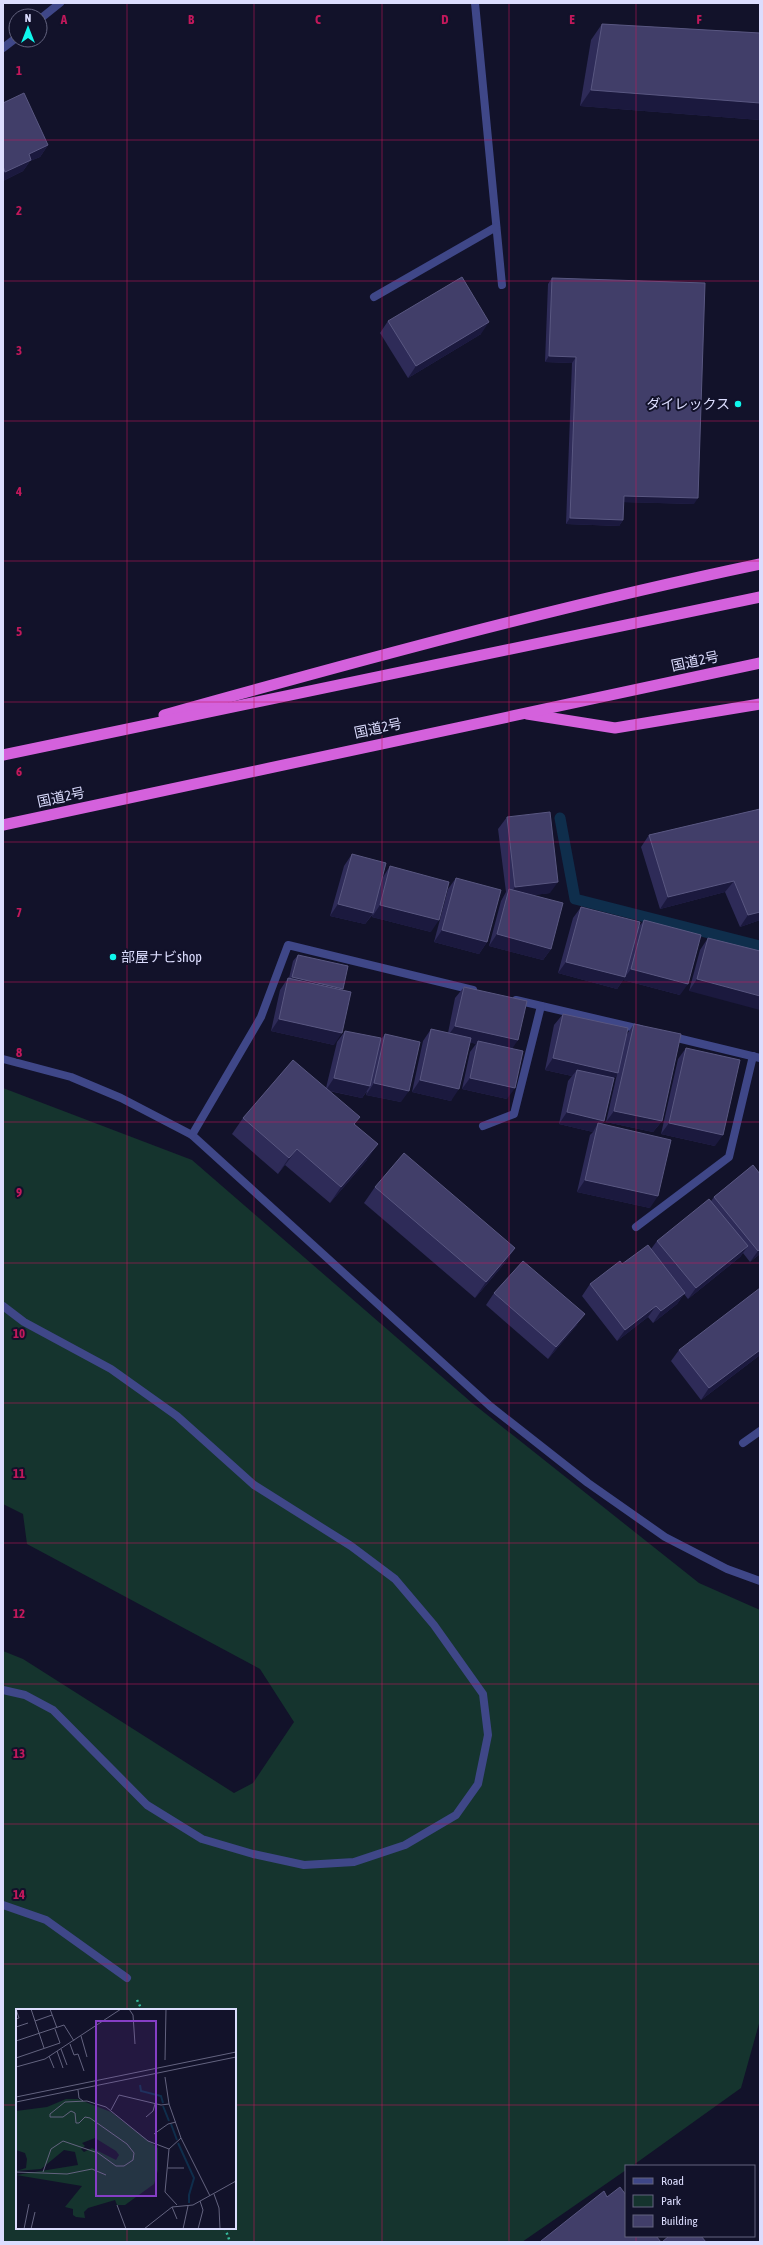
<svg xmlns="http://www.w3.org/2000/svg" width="763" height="2245" viewBox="0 0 763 2245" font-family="'Asap Condensed','Noto Sans JP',sans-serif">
<rect width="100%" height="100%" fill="#12122a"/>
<!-- green -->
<path fill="#15342e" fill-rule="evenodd" d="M3,1088l189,72 279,242 228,181 61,27v410l-19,68 -109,78h-6v4l-104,72h-519v-591l20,8 211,134 19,-10 41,-61 -34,-53 -233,-125 -4,-30 -20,-10zM17,2010h218v218h-218z"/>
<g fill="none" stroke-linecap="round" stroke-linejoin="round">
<!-- stream -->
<path stroke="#0f2e4c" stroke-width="11" d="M560,818l15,81 185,47"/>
<!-- path -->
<g stroke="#35b99d" stroke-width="2.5" stroke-dasharray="2 3" stroke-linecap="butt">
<path d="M137,2000l5,10"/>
<path d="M225,2228l5,14"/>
</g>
<!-- minor -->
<g stroke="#3f4788" stroke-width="8">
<path d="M475,3l27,282"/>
<path d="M40,19l20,-16"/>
<path d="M3,48l13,-10"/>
<path d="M374,297l122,-70"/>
<path d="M516,1000l124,29"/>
<path d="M669,1036l91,22"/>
<path d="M3,1059l68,18 50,21 71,37 298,271 98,77 77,54 62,32 33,12"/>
<path d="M483,1126l31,-12 27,-108"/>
<path d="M192,1135l69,-118 27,-72 185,45"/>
<path d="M636,1227l93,-70 24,-101"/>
<path d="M3,1306l21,16 87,47 66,47 77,69 97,61 44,33 39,46 49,69 5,41 -10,49 -22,31 -51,30 -51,17 -50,3 -51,-11 -51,-15 -55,-34 -94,-95 -28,-15 -22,-5"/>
<path d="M743,1443l17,-12"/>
<path d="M3,1905l43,15 81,58"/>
</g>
<!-- trunk -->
<g stroke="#d461dc" stroke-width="11">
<path d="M527,714l88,14 145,-24"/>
<path d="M164,715c197,-55 395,-109 596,-151"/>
<path d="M3,755l757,-158"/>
<path d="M3,825l757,-162"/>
</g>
</g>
<!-- wall -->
<g fill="#2e2b58">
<path d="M602,24l158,9v87l-180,-14 11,-66z"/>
<path d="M3,103l45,42 -8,12 -10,4 -7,10 -20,10z"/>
<path d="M552,278l142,226 -71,-2v18l-4,6 -53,-2 6,-161 -27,-1 3,-78z"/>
<path d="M388,321l93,13 -73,44 -28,-45z"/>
<path d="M760,809v111l-20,7 -15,-35 -65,17 -19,-62 8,-12z"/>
<path d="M507,817l43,76 -17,2 18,54 -8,11 -54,-14 12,-45 5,-9 -8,-63z"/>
<path d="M352,854l31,23 7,-11 41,66 -59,-15 1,-3 -8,10 -35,-8 14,-50z"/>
<path d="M456,878l31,64 -8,12 -45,-12 14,-53z"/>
<path d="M581,907l57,21 6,-8 36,75 -57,-15 -6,9 -59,-16 15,-55z"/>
<path d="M708,938l52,13 -71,40 11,-41z"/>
<path d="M298,955l45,34 -1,1 -8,55 -63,-14 9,-41 8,-12h1l4,-17z"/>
<path d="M464,987l48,61 -5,51 -45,-10 8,-37 6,-8 -6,-2 -19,59 -39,-9 11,-51 8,-12 17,4 7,-35z"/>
<path d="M563,1014l64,20 7,-10 28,97 -9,11 -47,-10 11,-48 -3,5 -10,42 -2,3 48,84 -73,-16 13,-57 3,-3 -34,-8 9,-43 4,-5 -27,-6 9,-45z"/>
<path d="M345,1031l35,10 5,-7 16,68 -35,-7 1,-4 -5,7 -33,-7 26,33 12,36 -37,43 -45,-38 -7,9 -46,-40 11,-16 83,-30 11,-46z"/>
<path d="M686,1048l29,98 -54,-12 17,-75z"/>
<path d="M753,1165l7,89 -10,8 -7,-9 -3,4 -52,42 -4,-5 -7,10 -24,19 -5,-6 -31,24 -35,-45 8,-12 61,-35 6,-8 54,-40 3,-4z"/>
<path d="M375,1187l140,61 -11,16 -29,34 -111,-95z"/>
<path d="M494,1293l83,32 -29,34 -62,-54z"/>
<path d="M679,1350l81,5 -59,45 -30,-39z"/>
</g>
<!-- shaded-wall -->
<g fill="#1b193e">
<path d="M591,90l169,13v17l-180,-14z"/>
<path d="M48,145l-8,12 -10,4 -7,10 -20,10v-6l2,-3 24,-18z"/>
<path d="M489,322l-8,12 -73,44 8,-12z"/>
<path d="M549,356l27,1 -4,6 -27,-1z"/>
<path d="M624,496l74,2 -4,6 -75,-2z"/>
<path d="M570,518l53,2 -4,6 -53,-2z"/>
<path d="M734,881l-9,11 -65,17 8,-12z"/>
<path d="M558,882l-8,11 -43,6 8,-12z"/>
<path d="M338,904l35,9 -8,11 -35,-8z"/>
<path d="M380,905l59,15 -8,12 -59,-15z"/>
<path d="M760,912v8l-20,7 8,-12z"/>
<path d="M442,930l45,12 -8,12 -45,-12z"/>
<path d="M497,934l54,15 -8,11 -54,-14z"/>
<path d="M566,962l59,15 6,-8 57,15 -8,11 -57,-15 -6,9 -59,-16z"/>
<path d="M292,977l51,12 -4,6 -51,-12z"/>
<path d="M697,979l63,17v14l-71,-19z"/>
<path d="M279,1019l63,14 -8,12 -63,-14z"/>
<path d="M455,1026l63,14 -8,12 -32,-11 -2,3 -29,-7z"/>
<path d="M553,1058l65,15 -8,11 -33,-14 -5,6 -27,-6z"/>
<path d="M334,1078l36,8 -8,12 -36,-8z"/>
<path d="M470,1078l45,10 -8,11 -45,-10z"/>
<path d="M420,1080l39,9 -8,12 -39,-9z"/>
<path d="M374,1083l35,8 -8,11 -35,-7z"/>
<path d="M614,1111l48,10 -9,11 -47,-10z"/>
<path d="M567,1112l37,9 -8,11 2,-9 -5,9 -34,-8z"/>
<path d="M669,1123l54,12 -8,11 -54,-12z"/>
<path d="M378,1144l-11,16 -37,43 11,-16z"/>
<path d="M297,1149l-12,16 -7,9 11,-16z"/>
<path d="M585,1180l73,16 -8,12 -73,-16z"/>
<path d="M748,1246l-8,11 -52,42 8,-11z"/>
<path d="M515,1248l-11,16 -29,34 11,-16z"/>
<path d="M760,1249v5l-10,8 8,-11z"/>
<path d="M685,1293l-8,11 -24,19 8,-12z"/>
<path d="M656,1306l-8,11 -31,24 8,-11z"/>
<path d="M585,1314l-8,11 -29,34 8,-12z"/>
<path d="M760,1350v5l-59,45 8,-12z"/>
</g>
<!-- building -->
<g fill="#413e69" stroke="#595781">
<path d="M602,24l158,9v70l-169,-13z"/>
<path d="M24,93l24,52 -19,9 2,6 -26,12 -2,-6v-63z"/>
<path d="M462,277l27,45 -73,44 -28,-45z"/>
<path d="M552,278l153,5 -7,215 -74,-2 -1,24 -53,-2 6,-161 -27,-1z"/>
<path d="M760,809v103l-12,3 -14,-34 -66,16 -19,-62z"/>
<path d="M550,812l8,70 -43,5 -8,-70z"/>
<path d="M352,854l34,9 -13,50 -35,-9z"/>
<path d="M390,866l59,16 -10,38 -59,-15z"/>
<path d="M456,878l45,12 -14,52 -45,-12z"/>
<path d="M509,889l54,14 -12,46 -54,-15z"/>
<path d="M581,907l59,15 -15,55 -59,-15z"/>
<path d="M644,920l57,15 -13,49 -57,-15z"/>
<path d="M708,938l52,13v45l-63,-17z"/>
<path d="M298,955l50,11 -5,23 -51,-12z"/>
<path d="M288,978l63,14 -9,41 -63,-14z"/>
<path d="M464,987l63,14 -9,39 -63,-14z"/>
<path d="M563,1014l65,14 -10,45 -65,-15z"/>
<path d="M634,1024l47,10 -19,87 -48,-10z"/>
<path d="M431,1029l40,9 -12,51 -39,-9z"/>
<path d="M345,1031l36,7 -11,48 -36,-8z"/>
<path d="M385,1034l35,8 -11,49 -35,-8z"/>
<path d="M478,1041l45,10 -8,37 -45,-10z"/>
<path d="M686,1048l54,12 -17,75 -54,-12z"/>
<path d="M293,1060l67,57 -6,7 24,20 -37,43 -44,-38 -8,9 -46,-40z"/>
<path d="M577,1070l37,8 -10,43 -37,-9z"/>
<path d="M598,1123l73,17 -13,56 -73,-16z"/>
<path d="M404,1153l111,95 -29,34 -111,-95z"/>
<path d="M753,1165l7,9v75l-2,2 -44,-54z"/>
<path d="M709,1199l39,47 -52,42 -39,-47z"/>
<path d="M648,1245l37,48 -24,18 -5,-5 -31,24 -35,-46 30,-23 2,3z"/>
<path d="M523,1261l62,53 -29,33 -62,-54z"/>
<path d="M760,1288v62l-51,38 -30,-38z"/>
<path d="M620,2187l6,8v41h30l5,6h-120v-1l63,-50 3,6z"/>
<path d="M669,2236h32l5,6h-44z"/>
</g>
<!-- grid -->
<path fill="none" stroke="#c2185b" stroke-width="1" stroke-opacity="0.55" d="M127,3v2007M254,3v2239M382,3v2239M509,3v2239M636,3v2163M3,140h757M3,281h757M3,421h757M3,561h757M3,702h757M3,842h757M3,982h757M3,1122h757M3,1263h757M3,1403h757M3,1543h757M3,1684h757M3,1824h757M3,1964h757M3,2105h14M235,2105h525M127,2228v14M636,2236v6"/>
<!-- markers -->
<g fill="#0ff7ec" stroke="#12122a" stroke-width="1.5">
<circle cx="738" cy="404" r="4"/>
<circle cx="113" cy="957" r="4"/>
</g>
<g text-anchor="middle" stroke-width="4" stroke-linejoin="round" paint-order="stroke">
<!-- poi labels -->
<g font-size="14" fill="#dcddfe" stroke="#12122a" text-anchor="end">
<text x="730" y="409">ダイレックス</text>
<text x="121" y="962" text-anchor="start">部屋ナビshop</text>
</g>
<!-- street labels -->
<g font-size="14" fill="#dcddfe" stroke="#12122a">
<text transform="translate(695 661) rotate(-12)" y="5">国道2号</text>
<text transform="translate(378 728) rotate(-12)" y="5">国道2号</text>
<text transform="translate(61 797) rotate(-12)" y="5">国道2号</text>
</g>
</g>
<!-- overview -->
<g transform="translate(16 2009)">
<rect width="220" height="220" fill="#12122a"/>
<path d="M50,90h12l33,13 47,36v22l-4,14 -29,21h-8l-2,-5 -27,8 -4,4 1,6 -9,-1 -3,-2v-6l-8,-2 17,-21 -66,-11 62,-10 -3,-13 -11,-2 -23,19 -25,2 10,-3 1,-9 -2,-6 -9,-3v-39l31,-4zM79,129l21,13 3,4 -3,5 -24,-12 -8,4 -3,-3 4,-3 -3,-3z" fill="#15342e" fill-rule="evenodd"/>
<path fill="none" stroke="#0f2e4c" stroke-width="2" d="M124,76l1,6 20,5 2,7M147,97l6,15M155,115l6,16M162,134l16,35 -5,17v8"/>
<path fill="none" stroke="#63637f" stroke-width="1" d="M15,0l13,39M34,0l7,19M113,0l4,6 2,29M0,10l3,-1 -3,-9M19,12l17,-6M0,18l12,-4M65,27l6,21M0,32l48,-16 10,16M54,35l4,11 4,-1 6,17M45,40l6,16M41,42l6,17M33,47l5,12M0,49l44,-15 -5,-14M149,51l1,-51M0,58l29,-8 76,-50M149,68l4,27 12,34 29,58M62,81l1,8 4,3M0,88l220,-45M0,93l220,-45M95,101l8,-15 42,10 8,-1M130,108l7,-6 2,-7M138,125l14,-10 8,-2M152,159h16M0,163l51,2 25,-5 14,6M27,163l8,-23 12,-8 35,12 18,13h8l9,-6 1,-7 -7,-9 -37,-26 -5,-1 -6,6h-3l-1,-10 -4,-2 -8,6h-13v-3l15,-12 22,-1 19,6 42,34 21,8M198,185l5,14 1,21M101,196l9,24M161,196l-12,-13 4,-43 12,-11M156,198l5,12M8,220l5,-25M15,220l4,-17M128,220l28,-22 21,-2 43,-24M167,220l5,-23M182,220l5,-19 -3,-9"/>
<path fill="#853ec5" fill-opacity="0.15" stroke="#853ec5" stroke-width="2" d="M80,12h60v175h-60z"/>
<rect width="220" height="220" fill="none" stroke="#dcddfe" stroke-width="2"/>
</g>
<g font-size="13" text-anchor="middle" font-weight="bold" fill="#c2185b" stroke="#12122a" stroke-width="4" stroke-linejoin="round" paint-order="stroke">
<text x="64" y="24">A</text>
<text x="191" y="24">B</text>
<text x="318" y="24">C</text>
<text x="445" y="24">D</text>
<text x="572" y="24">E</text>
<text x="699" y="24">F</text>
<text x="19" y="75">1</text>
<text x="19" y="215">2</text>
<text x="19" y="355">3</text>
<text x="19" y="496">4</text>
<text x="19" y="636">5</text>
<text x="19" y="776">6</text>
<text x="19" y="917">7</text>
<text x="19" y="1057">8</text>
<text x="19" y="1197">9</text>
<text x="19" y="1338">10</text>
<text x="19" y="1478">11</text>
<text x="19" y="1618">12</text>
<text x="19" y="1758">13</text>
<text x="19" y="1899">14</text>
</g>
<!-- border -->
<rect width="763" height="2245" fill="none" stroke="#dcddfe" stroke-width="8"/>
<!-- legend -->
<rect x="625" y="2165" width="130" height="72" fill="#12122a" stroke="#63637f"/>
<rect x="633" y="2178" width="20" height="6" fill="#3f4788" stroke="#63637f"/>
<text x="661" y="2185" font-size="12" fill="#dcddfe">Road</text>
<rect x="633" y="2195" width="20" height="12" fill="#15342e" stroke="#63637f"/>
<text x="661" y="2205" font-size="12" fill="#dcddfe">Park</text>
<rect x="633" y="2215" width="20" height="12" fill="#413e69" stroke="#63637f"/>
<text x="661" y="2225" font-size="12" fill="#dcddfe">Building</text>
<!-- north arrow -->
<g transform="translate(28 28)"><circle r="19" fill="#12122a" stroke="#63637f"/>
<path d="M0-3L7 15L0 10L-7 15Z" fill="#0ff7ec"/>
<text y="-6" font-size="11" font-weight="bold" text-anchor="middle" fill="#dcddfe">N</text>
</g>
</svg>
